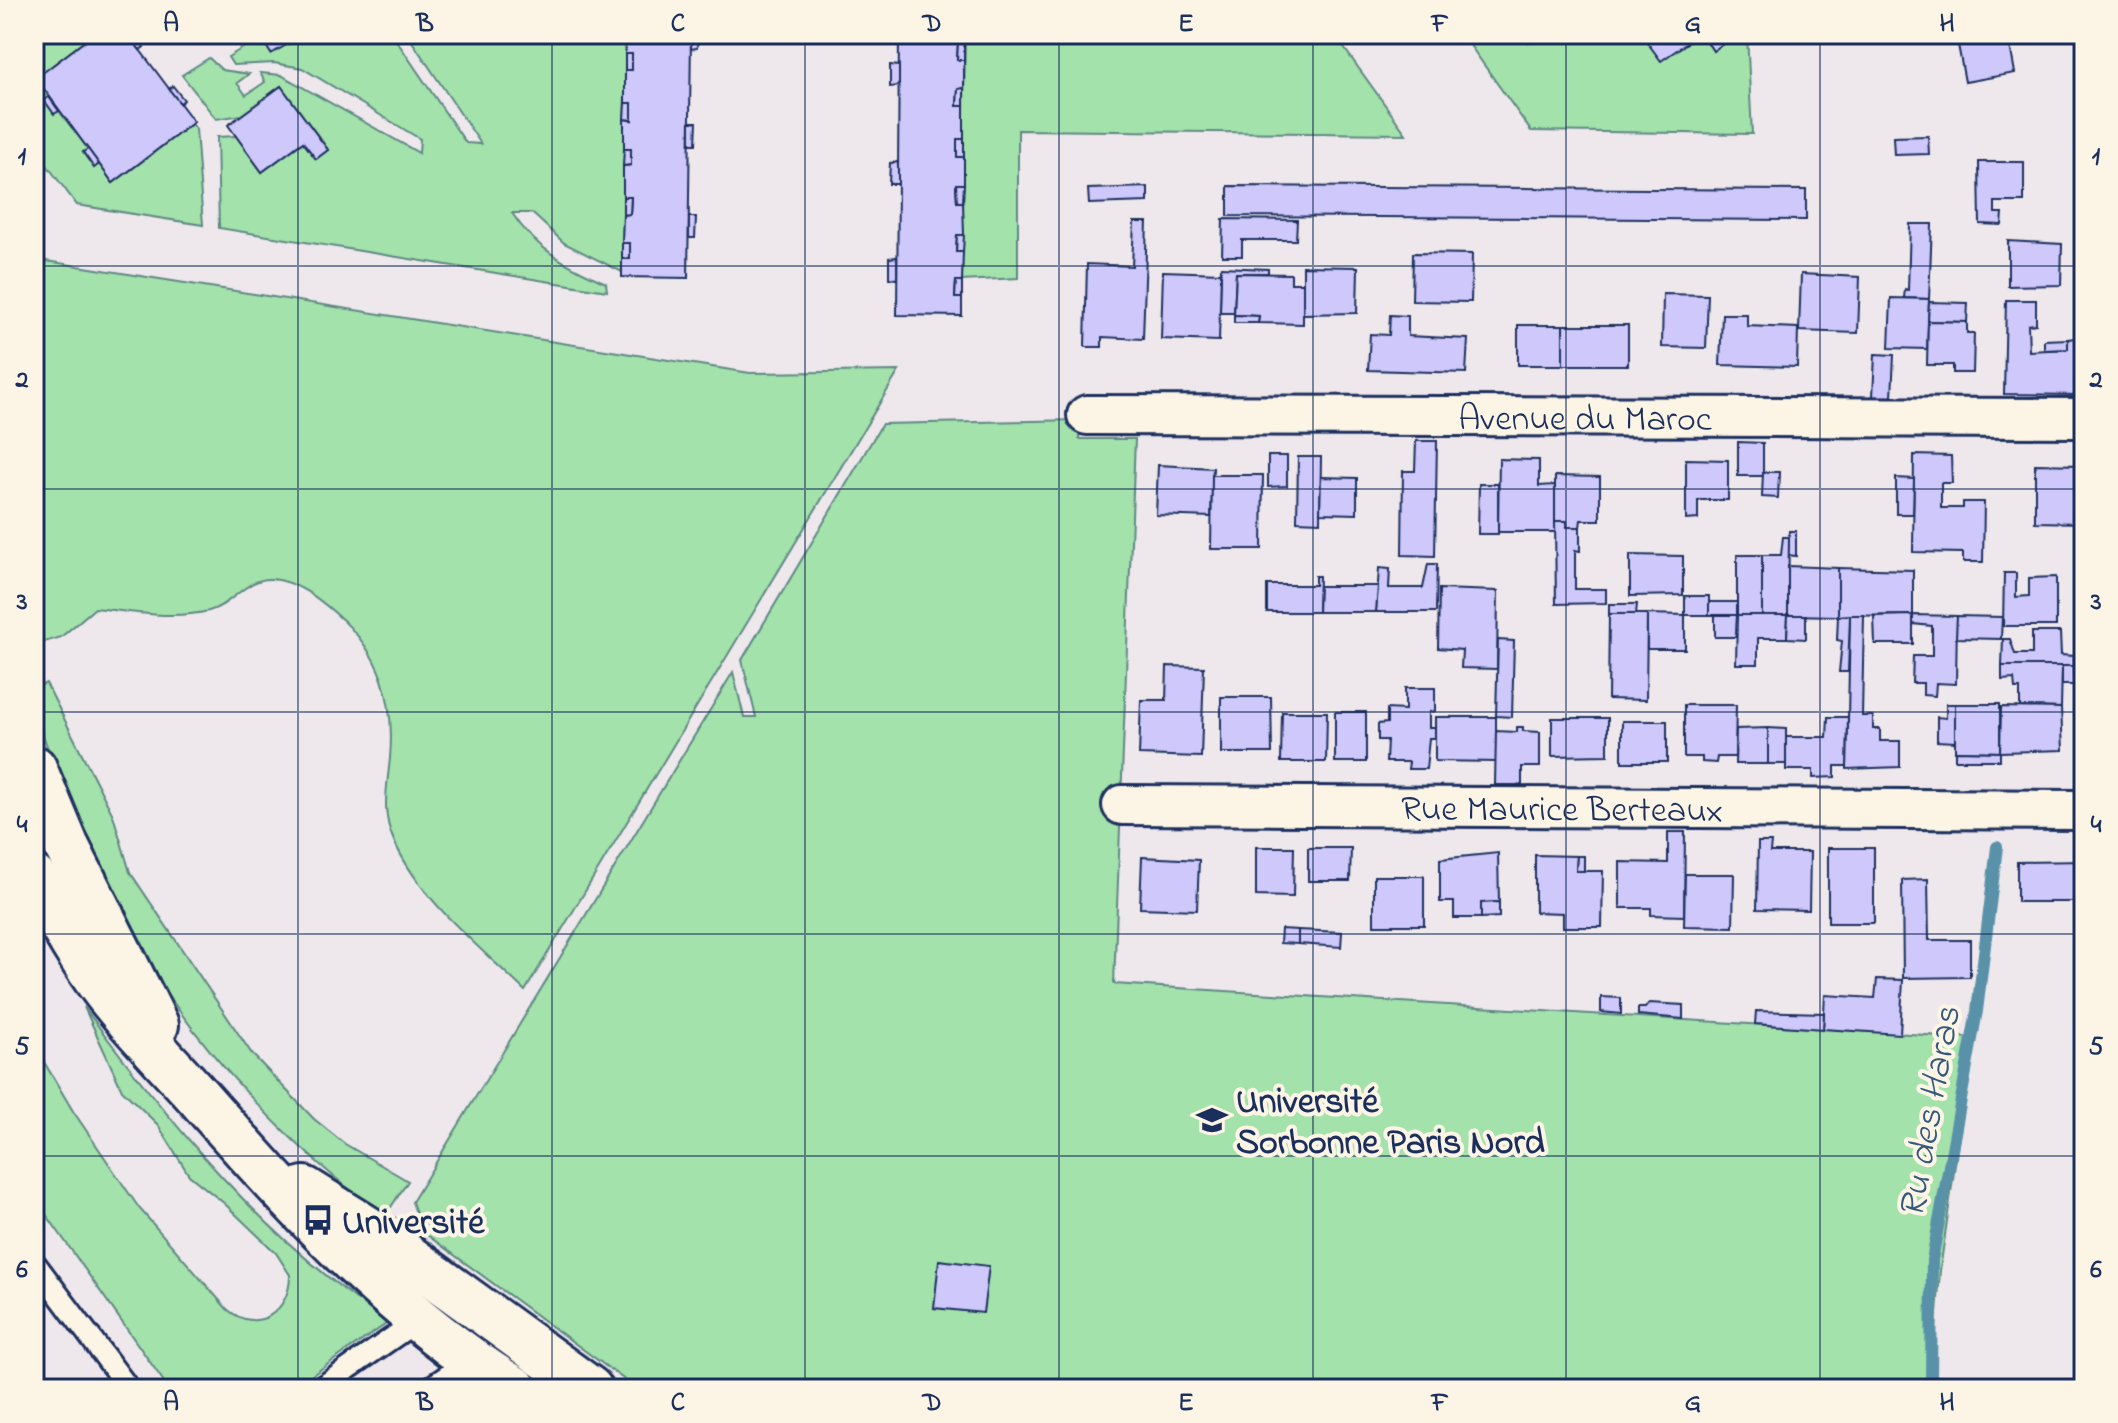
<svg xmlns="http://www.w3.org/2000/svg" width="2118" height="1423" viewBox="0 0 2118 1423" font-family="'Indie Flower',sans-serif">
<rect width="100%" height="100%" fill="#eee8ec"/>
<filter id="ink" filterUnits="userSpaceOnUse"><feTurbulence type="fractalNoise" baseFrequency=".0125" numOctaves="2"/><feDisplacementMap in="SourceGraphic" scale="16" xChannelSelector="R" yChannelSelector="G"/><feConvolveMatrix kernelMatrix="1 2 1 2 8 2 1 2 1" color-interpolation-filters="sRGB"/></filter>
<g filter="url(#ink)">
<!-- green -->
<g fill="#a3e2ab" stroke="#5f8884" stroke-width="2">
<path d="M34,34h60l-58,44 13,19 -4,3 9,13 5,-2 29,38 -5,4 11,14 5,-3 14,19 79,-59 4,5 7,96 -126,-20 -43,-57z"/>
<path d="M305,34h87l74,109 15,1 -74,-110h219l-4,238 -58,-29 -32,-30h-20c23,36 56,53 94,70l1,8 -388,-63 -2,-91 19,-1 26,36 41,-30 13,17 12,-10 -47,-63 -39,29 -26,4 -34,-44 27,-17 13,12 27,4 -12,9 9,12 19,-13 -5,-9 21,2 138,78 1,-14 -118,-71 -28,-5 -41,2 -5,-8 33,-20z"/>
<path d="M965,34h240l4,4 6,-4h119l72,100 -388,-4v148l-56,3z"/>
<path d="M1462,34h285l5,100 -221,-3z"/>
<path d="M34,259l716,114 149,-2 -374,620c-46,-45 -104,-90 -131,-150 -13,-29 -7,-52 -4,-83 5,-58 -9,-106 -55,-145 -17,-15 -39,-32 -63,-34 -25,-2 -40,26 -63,32 -38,9 -76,1 -114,-3l-34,29 -27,8z"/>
<path d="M1080,420l-1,19h56l-21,545 859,54 -33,232 -8,119h-1295l-214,-157 -11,-30 321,-530 11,45h12l-14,-57 140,-236z"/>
<path d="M46,683l67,132 17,57 122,182 62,65 31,25 63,37 -23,35c-86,-60 -186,-165 -239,-256 -31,-54 -56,-112 -81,-169 -9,-21 -37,-84 -28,-104z"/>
<path d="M84,1007c86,117 183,234 305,315l-97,67h-123l-135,-192v-152l39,66 66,97 88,101c30,26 63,3 63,-34l-14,-22 -51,-49 -36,-29 -31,-50 -36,-35z"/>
</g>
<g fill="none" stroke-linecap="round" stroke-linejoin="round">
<!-- stream -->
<path stroke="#5891a8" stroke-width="12" d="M1931,1389l1,-129 45,-249 20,-164"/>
</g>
<!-- building -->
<g fill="#cec8fb" stroke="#1b2f5e" stroke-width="2">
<path d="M94,34h34l66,88 -81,61 -77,-105z"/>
<path d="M134,34l10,13 -4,3 -10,-13z"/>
<path d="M259,34h46l-34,20z"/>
<path d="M626,34h65l-3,244 -66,-1v-18h8v-16h-8l1,-28 7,-1 1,-17h-8v-31l8,-1v-16h-7v-30l8,1v-17h-7v-33h7v-16h-7z"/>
<path d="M691,34h7l-1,14 -6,1z"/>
<path d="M899,34h66l-1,9h-6l-1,17h7v28l-6,1 -1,17h7v33h-7v18h7v27h-8l1,18h6l1,33h-7l-1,17h7l-1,29h-6l-1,17h7v18l-65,-1z"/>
<path d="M1523,34h17l-11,8z"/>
<path d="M1641,34h59l-39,27z"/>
<path d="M1702,34h19l6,7 -14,10z"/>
<path d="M1956,34h52l7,39 -50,9z"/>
<path d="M958,43h6v17h-7z"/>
<rect x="625" y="54" width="7" height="16"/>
<path d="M890,65l9,1v20l-9,1z"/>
<path d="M173,86l11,14 -4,3 -11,-14z"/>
<path d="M281,86l47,64 -12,9 -13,-17 -41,30 -34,-47z"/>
<path d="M964,88v18h-7l1,-17z"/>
<path d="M49,97l10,14 -5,3 -10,-14z"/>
<path d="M625,103h7v17l-8,-1z"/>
<path d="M690,122h7l-1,22h-6z"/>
<path d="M1928,136l1,18 -35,1 -1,-18z"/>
<rect x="957" y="139" width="7" height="18"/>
<path d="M88,149l11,15 -5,4 -11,-16z"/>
<path d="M624,149h7v16l-8,1z"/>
<path d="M898,162v22h-9l1,-21z"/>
<path d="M1979,162h45v40h-29v11h8l-1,12 -22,-1z"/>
<path d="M956,184h8l-1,18h-6z"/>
<path d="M1228,186l578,4v30l-578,-4z"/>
<path d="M1148,187v15l-59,2 -1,-15z"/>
<path d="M623,197h8l-1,17 -7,1z"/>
<path d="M689,217h7l-1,21h-6z"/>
<path d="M1223,219l74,1 -1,20h-54v16h-20z"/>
<path d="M1134,222h13l-4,117 -41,-2v10h-17l2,-83 45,2z"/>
<path d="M1910,224h22l-3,75 -25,-1 1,-9 3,1z"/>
<path d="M957,235h7l-1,17h-7z"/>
<path d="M2008,241l54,3 -1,41 -53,1z"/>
<rect x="622" y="243" width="8" height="16"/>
<path d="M1413,253l59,1 -1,48 -59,-1z"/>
<path d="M897,257v22l-8,-1v-20z"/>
<path d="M1303,266l55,1 -1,46 -54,1z"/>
<path d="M1221,267l47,2v4h-32l-2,40h-14z"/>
<path d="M1163,271l58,2 -2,68 -58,-2z"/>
<path d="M1236,273l55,1v9h12v41l-45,-1 1,-7 -25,-1z"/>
<path d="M1801,274l59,3 -2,56 -59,-2z"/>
<path d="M956,281h6v17h-7z"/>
<path d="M1663,294l45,1 -2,53 -44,-1z"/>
<path d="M1891,298l38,1 -2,50 -38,-1z"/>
<path d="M2006,300h30v24l-8,1 1,26 39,-2v-10l16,-2v58l-80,-1z"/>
<path d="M1929,302l39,1 -1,19 -39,-1z"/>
<path d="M1722,314h25v12l51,2 -1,39 -77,-2z"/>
<path d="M1234,315l25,1 -1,7h-24z"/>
<path d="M1390,315l18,1v20l60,3 -2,34 -98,-3 2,-36 19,1z"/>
<path d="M1928,321l39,1v11h7l-1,40h-20v-8h-26z"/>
<rect x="1518" y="325" width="45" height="40"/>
<rect x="1563" y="325" width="65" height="40"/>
<path d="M2068,339v10l-24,1v-10z"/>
<path d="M1875,354l19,1 -2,42h-19z"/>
<path d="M1416,441h21l-2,115 -33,-1 1,-84h12z"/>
<path d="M1738,442l25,1v33h-25z"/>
<path d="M1914,455l37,1 1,27h-11v25h22v-6h21l-1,60h-20v-9l-50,-1z"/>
<path d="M1268,456h19v30l-19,1z"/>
<path d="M1298,457h23l-1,65 -23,-1z"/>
<path d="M1499,459l40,1v26l16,-1 1,47h-58z"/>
<path d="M1686,459l42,1v40h-30v19l-12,1z"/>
<path d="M2035,464l47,1 2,58 -49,-1z"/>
<path d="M1158,465l55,3 -2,49 -55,-2z"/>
<path d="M1763,472h16l-1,26 -16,-1z"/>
<path d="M1212,475h51l-1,74h-51z"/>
<path d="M1555,476l45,1v43h-19l-1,7h-13v-6h-12z"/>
<path d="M1321,477l36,1v36l-37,-1z"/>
<path d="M1896,478l18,1 -1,35h-17z"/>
<path d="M1479,484h19v50h-20z"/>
<path d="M1555,521h12v6h13v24l-5,-1v39h31v14l-50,1z"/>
<path d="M2084,523v51h-7l1,-36h5z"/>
<path d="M1789,531h7v25l-8,-1z"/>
<path d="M1783,537h6l-1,78h-26v-60h19z"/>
<path d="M1630,555l53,1v39l-53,1z"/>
<rect x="1737" y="555" width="25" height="60"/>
<path d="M1428,564h9l-1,48h-60l3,-44 11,1 -1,19h34z"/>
<path d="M1788,566l50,2v48l-50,-1z"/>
<path d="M1838,568l75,2v45l-75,1z"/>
<path d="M2004,573h12v24l13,-1v-18l27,-1v49h-53z"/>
<path d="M1315,576h4l-1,36h-51v-27h48z"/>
<path d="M1319,586h59l-2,26h-58z"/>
<path d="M1439,589l59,2 -1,78 -36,-1 1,-18 -24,-2z"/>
<rect x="1685" y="596" width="24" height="19"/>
<rect x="1709" y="602" width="28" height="13"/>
<path d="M1609,604h28l-1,10h-27z"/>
<path d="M1609,614h38l-1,86 -38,-1z"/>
<path d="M1647,614l38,1v34h-38z"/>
<path d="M1715,615h22l-1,22h-21z"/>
<path d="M1737,615h51l-1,23h-29v26h-22z"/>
<path d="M1788,615h18v24l-19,-1z"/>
<path d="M1850,615h14l-2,101h11v13h7v12h20v26l-53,2z"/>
<path d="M1850,615l-2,57h-9l3,-31 -5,-1 1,-24z"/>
<path d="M1913,615v29h-38l-1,-28z"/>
<path d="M1913,615l44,1 -1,68 -20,-1 -1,13 -12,-1v-12h-11l1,-27h19v-30l-19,-2z"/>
<path d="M1957,616l45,1 -1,22 -45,-1z"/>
<path d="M2032,632h28l1,23 12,1v10h-71l1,-27h7l5,15h17z"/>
<path d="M1498,640l16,1 -2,76 -16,-1z"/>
<path d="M1167,666l37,1 -3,90 -62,-2 2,-55h25z"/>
<path d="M2002,666h60l-1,42 -41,-1v-18h-5l-1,-10 -12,1z"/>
<path d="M2062,666h11l1,19h-12z"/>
<path d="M1405,688h30v23l-6,1v16h6v10h-6l-3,31h-18l1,-7h-23l1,-22h-9v-16l9,-1v-14l18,1z"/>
<path d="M1221,697h50l1,56h-51z"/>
<path d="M1946,704h9v38l-18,-1v-24l9,1z"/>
<path d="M1955,704h45v48l-45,-1z"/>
<path d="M1684,705h52l-1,52h-18l-1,6 -14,-1v-5h-18z"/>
<path d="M2001,707l60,1 2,42 -63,2z"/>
<path d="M1282,712h45l-1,50h-45z"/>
<rect x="1335" y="712" width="31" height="50"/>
<path d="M1435,717h61v45l-61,-1z"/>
<path d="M1828,717h20l-1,49h-12v11l-22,1v-8h-27v-33h41z"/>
<path d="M1552,718h56v37l-56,1z"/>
<rect x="1622" y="721" width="45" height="41"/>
<path d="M1517,727h6v4l17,1v35h-18v18h-27l1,-54 21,1z"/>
<path d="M1768,728v36h-33l1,-35z"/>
<path d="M1768,728l18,1v35h-18z"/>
<path d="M1955,751l45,1v8h-45z"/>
<path d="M1668,832h17l-1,84 -33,-1v-7h-31v-46l48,1z"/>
<path d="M1758,842h13l-1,10h40l-1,58 -52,-1z"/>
<path d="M1256,847h38l-1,50 -37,-1z"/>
<path d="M1308,848h43l-1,33h-42z"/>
<rect x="1828" y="848" width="46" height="75"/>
<path d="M1498,853l1,49 -18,1v15h-27v-16h-14v-43z"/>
<path d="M1535,855l42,1 -1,15h27l-1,56h-39v-14l-28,-1z"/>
<path d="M1577,856h7v15h-8z"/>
<path d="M1142,857l57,3 -2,50 -57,-2z"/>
<path d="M2084,861v41h-67v-40z"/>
<path d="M1685,874h49l-1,53 -49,-1z"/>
<rect x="1374" y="876" width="50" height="49"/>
<path d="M1928,879l1,61h41v37l-67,1 -1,-98z"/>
<path d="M1499,902v15l-18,1v-15z"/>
<path d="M1281,929l17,1v14l-18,-1z"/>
<path d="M1298,930l44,2 -1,15 -43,-3z"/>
<path d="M1877,979l26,1 -3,54 -77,-5 2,-34 50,3z"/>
<path d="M1601,997l20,1v16l-20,-2z"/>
<path d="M1649,1003l34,2v14l-45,-4v-7h7z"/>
<path d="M1756,1011l68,2 -1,16 -68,-5z"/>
<path d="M939,1260l50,6 -6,47 -49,-5z"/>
</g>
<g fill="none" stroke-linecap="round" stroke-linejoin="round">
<defs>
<g id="lane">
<path d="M34,1262l95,127"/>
<path d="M319,1389l102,-71"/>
<path d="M428,1389l44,-30"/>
</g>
<g id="street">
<path id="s1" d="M1087,415l997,3"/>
<path id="s2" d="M1122,805l962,5"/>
</g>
<g id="secondary">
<path d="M34,768l32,77 90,180"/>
<path d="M34,878c21,34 40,71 64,104 28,39 64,74 96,110 97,110 195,219 321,297"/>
<path d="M304,1189l75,47 211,153"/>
</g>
</defs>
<!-- lane casing -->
<use href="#lane" stroke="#1b2f5e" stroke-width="26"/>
<!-- street casing -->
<use href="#street" stroke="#1b2f5e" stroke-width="44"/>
<!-- secondary casing -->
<use href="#secondary" stroke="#1b2f5e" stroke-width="50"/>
<!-- lane -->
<use href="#lane" stroke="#fcf5e5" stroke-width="20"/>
<!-- street -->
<use href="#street" stroke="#fcf5e5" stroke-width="38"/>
<!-- secondary -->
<use href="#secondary" stroke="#fcf5e5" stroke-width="44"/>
</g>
</g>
<!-- grid -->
<path fill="none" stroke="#1b2f5e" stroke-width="2" stroke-opacity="0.55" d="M298,34v1355M552,34v1355M805,34v1355M1059,34v1355M1313,34v1355M1566,34v1355M1820,34v1355M34,266h2050M34,489h2050M34,712h2050M34,934h2050M34,1156h2050"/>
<!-- icons -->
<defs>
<symbol id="university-bare" viewBox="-9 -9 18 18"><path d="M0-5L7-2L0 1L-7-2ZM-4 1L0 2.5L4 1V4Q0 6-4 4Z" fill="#1b2f5e" stroke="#fcf5e5" stroke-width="2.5" paint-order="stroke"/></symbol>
<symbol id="bus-bare" viewBox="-9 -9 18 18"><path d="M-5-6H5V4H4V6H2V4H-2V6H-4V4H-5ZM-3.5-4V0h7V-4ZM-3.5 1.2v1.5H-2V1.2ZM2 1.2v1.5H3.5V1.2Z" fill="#1b2f5e" stroke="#fcf5e5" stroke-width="2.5" paint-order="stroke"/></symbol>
</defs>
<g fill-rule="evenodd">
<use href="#university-bare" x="1190" y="1098" width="44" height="44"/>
<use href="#bus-bare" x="296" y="1198" width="44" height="44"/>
</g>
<g text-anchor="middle" stroke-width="8" stroke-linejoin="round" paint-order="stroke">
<!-- street labels -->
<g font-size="36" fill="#1b2f5e" stroke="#fcf5e5">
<text dy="13" stroke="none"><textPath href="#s1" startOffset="498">Avenue du Maroc</textPath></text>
<text dy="13" stroke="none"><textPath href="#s2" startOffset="440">Rue Maurice Berteaux</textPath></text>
</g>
<!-- poi labels -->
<g font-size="36" font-weight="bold" fill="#1b2f5e" stroke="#fcf5e5" text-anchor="start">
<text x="1236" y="1112">Université<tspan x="1236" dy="41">Sorbonne Paris Nord</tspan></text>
<text x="342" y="1233">Université</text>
</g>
<!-- water labels -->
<g font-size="38" font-style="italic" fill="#34587d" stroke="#fcf5e5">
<text transform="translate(1928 1112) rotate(-80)" y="13">Ru des Haras</text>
</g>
</g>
<!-- margin -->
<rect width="2118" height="1423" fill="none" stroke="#fcf5e5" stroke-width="88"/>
<rect x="44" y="44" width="2030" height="1335" fill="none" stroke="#1b2f5e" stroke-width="3"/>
<g font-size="26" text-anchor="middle" font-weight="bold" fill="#1b2f5e">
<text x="171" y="31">A</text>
<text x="425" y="31">B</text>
<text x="678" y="31">C</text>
<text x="932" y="31">D</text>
<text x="1186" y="31">E</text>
<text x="1440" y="31">F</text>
<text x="1693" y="31">G</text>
<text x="1947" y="31">H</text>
<text x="22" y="164">1</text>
<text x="2096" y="164">1</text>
<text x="22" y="387">2</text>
<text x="2096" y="387">2</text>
<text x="22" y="609">3</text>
<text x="2096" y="609">3</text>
<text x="22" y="832">4</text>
<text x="2096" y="832">4</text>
<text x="22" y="1054">5</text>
<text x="2096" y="1054">5</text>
<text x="22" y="1277">6</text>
<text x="2096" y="1277">6</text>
<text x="171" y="1410">A</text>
<text x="425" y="1410">B</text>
<text x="678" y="1410">C</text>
<text x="932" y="1410">D</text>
<text x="1186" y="1410">E</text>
<text x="1440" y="1410">F</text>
<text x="1693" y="1410">G</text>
<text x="1947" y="1410">H</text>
</g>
</svg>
